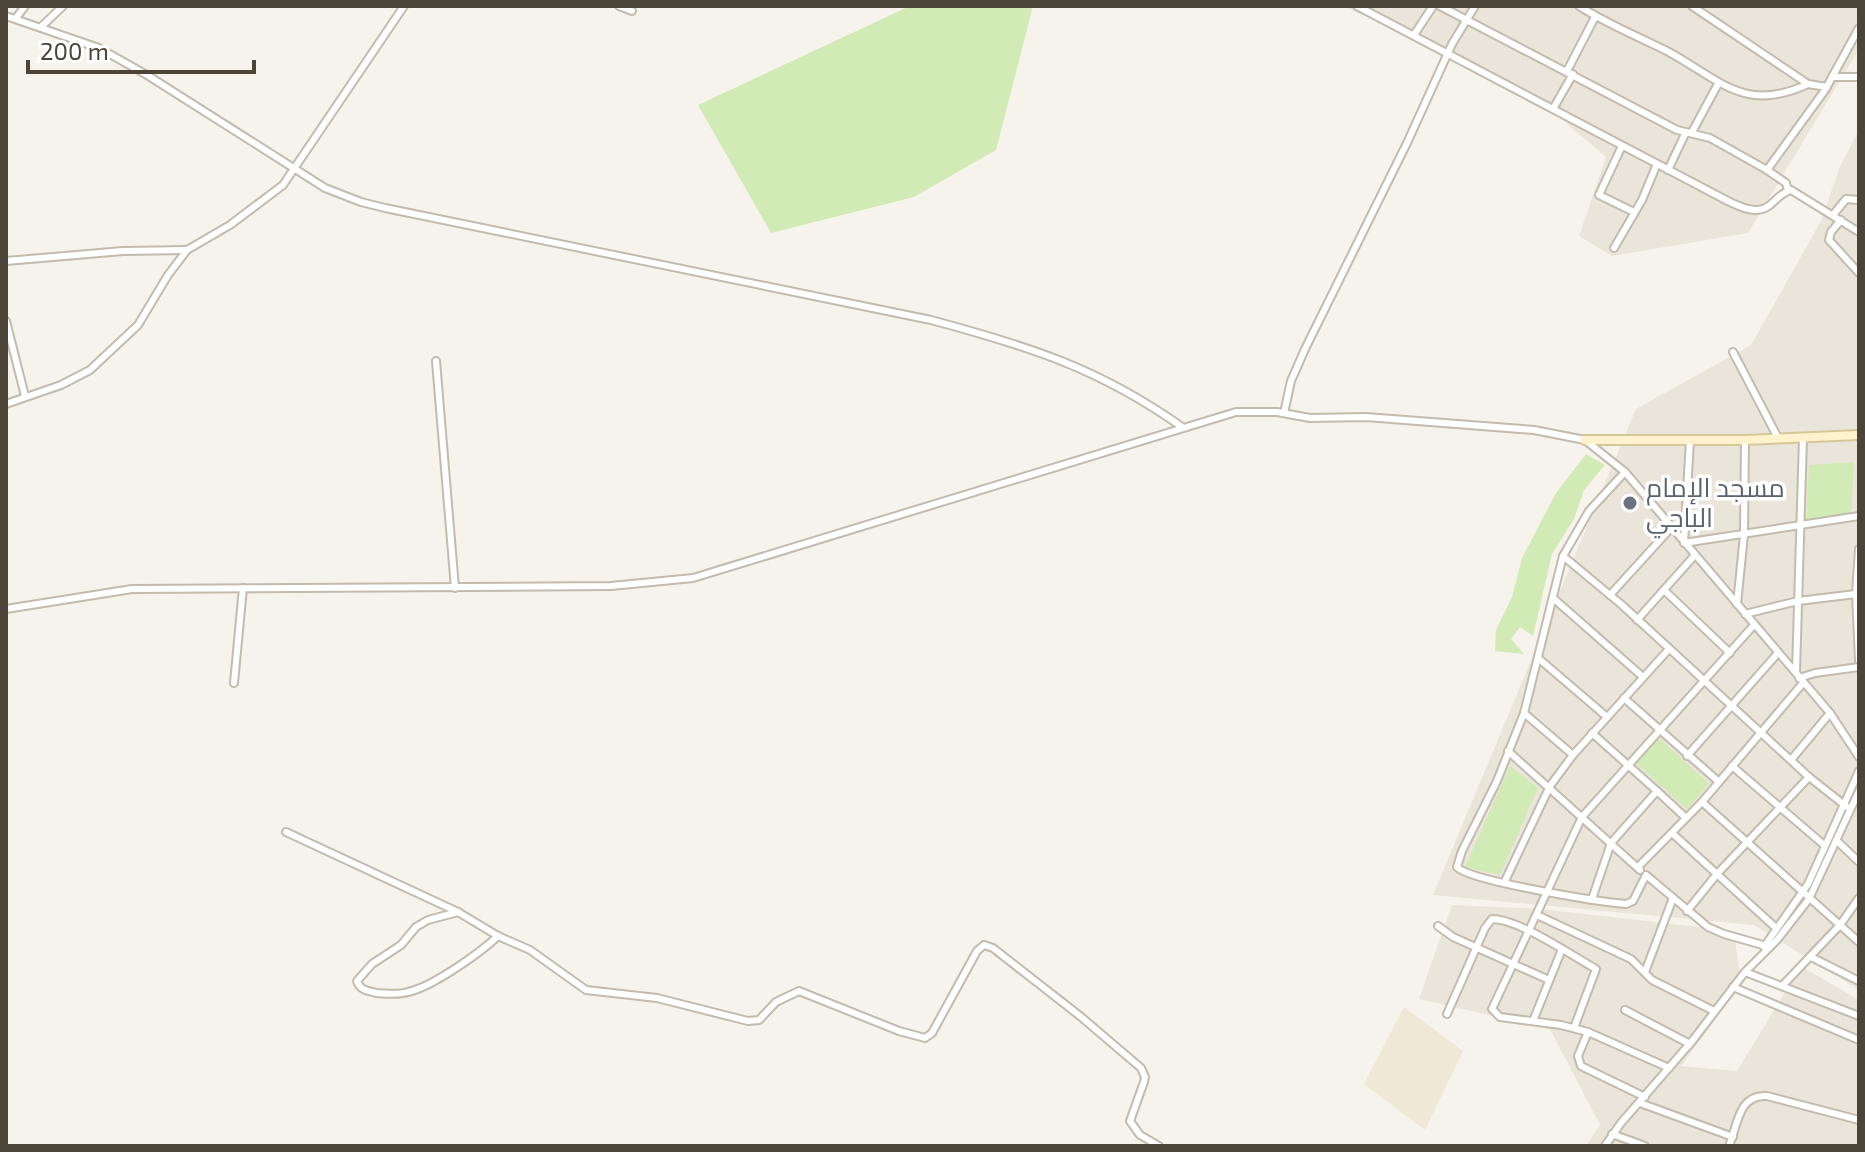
<svg xmlns="http://www.w3.org/2000/svg" width="1865" height="1152" viewBox="0 0 1865 1152" font-family="'Exo 2',Cairo,sans-serif">
<rect width="100%" height="100%" fill="#f6f3ec"/>
<!-- residential -->
<g fill="#eae5da">
<path d="M1342,6h517v43l-111,184 -136,23 -33,-20 27,-79 -70,-59 -52,-31z"/>
<path d="M1859,130v860l-105,-65 -321,-30 203,-486 115,-64 70,-124 18,-52z"/>
<path d="M1452,905l89,4 193,22 7,54 -60,81 56,5 64,-105 58,34v146h-273l14,-21 -50,-96 -131,-30z"/>
</g>
<!-- education -->
<path fill="#efe8d6" d="M1404,1007l59,44 -38,79 -61,-46z"/>
<!-- green -->
<g fill="#d2eab5">
<path d="M910,6h123l-37,144 -82,47 -143,36 -73,-128z"/>
<path d="M1586,454l19,11 -21,25 -10,29 -22,35 -19,82 -13,-9 -9,12 13,15 -29,-3 1,-21 16,-33 10,-39 34,-65z"/>
<path d="M1854,462l-3,52 -45,7 3,-56z"/>
<path d="M1659,738l50,46 -22,25 -51,-46z"/>
<path d="M1510,766l28,22 -38,87 -35,-8z"/>
</g>
<g fill="none" stroke-linecap="round" stroke-linejoin="round">
<defs>
<g id="street">
<path d="M619,6l13,5"/>
<path d="M1357,6l369,194c12,6 31,16 44,5 7,-6 11,-12 21,-15l68,42"/>
<path d="M1440,6l237,124 33,8 57,32 19,13 2,7"/>
<path d="M1579,6c28,18 58,30 88,45 52,28 77,63 141,33"/>
<path d="M1692,6l116,78 19,3"/>
<path d="M6,16l93,32 48,27 178,113 36,14 24,6 546,112c97,26 168,48 251,107"/>
<path d="M16,18l9,-12"/>
<path d="M41,27l22,-21"/>
<path d="M1414,35l19,-29"/>
<path d="M1567,71l28,-54"/>
<path d="M1832,77h27"/>
<path d="M1553,109l20,-35"/>
<path d="M1692,132l26,-48"/>
<path d="M1622,146l-23,49 35,17"/>
<path d="M1668,170l18,-38"/>
<path d="M1767,170l58,-80 34,-62"/>
<path d="M1833,215l13,-16 13,1"/>
<path d="M1841,220l-10,12 -2,8 30,33"/>
<path d="M1614,248l28,-48 15,-36"/>
<path d="M6,261l117,-10 63,-1"/>
<path d="M6,321l19,75"/>
<path d="M1733,352l45,86"/>
<path d="M436,361l19,227"/>
<path d="M6,404l55,-19 29,-15 48,-45 30,-50 19,-25 43,-25 53,-40 121,-179"/>
<path d="M1284,413l7,-32 14,-32 102,-206 45,-99 23,-38"/>
<path d="M1690,440l-6,103 175,-27"/>
<path d="M1625,472l-36,39 -26,45 -39,157 -27,68 -35,70 -5,16c12,14 144,35 169,37l7,-3 13,-26 62,52 16,7 46,13"/>
<path d="M1859,549l-3,45 3,66"/>
<path d="M1563,556l59,49 187,172 -92,97 -30,37"/>
<path d="M1664,590l66,63"/>
<path d="M1610,595l61,-67"/>
<path d="M1553,598l90,79"/>
<path d="M1737,604l7,-69 1,-95"/>
<path d="M6,609l126,-20 479,-3 82,-8 543,-166h41l33,6 56,-1 168,13 51,10 40,32 205,241 29,44"/>
<path d="M1745,614l53,-13 58,-7"/>
<path d="M1637,620l58,-65"/>
<path d="M1538,658l69,59"/>
<path d="M1796,672l7,-234"/>
<path d="M1799,678l16,-5 44,-6"/>
<path d="M234,683l9,-95"/>
<path d="M1624,698l95,84"/>
<path d="M1524,713l49,42"/>
<path d="M1592,733l65,58 -46,52 -19,56"/>
<path d="M1508,751l132,119"/>
<path d="M1687,756l91,-103"/>
<path d="M1791,760l39,-47"/>
<path d="M1732,766l92,79"/>
<path d="M1809,777l38,30"/>
<path d="M1657,791l29,27"/>
<path d="M1702,802l157,140"/>
<path d="M286,832l172,80 40,24 32,14 56,40 71,8 91,23 11,-1 17,-18 23,-11 100,40 26,7 7,-5 45,-82 7,-6 9,3 87,68 61,52 4,9 -1,5 -14,39 10,14 19,11"/>
<path d="M1672,833l104,95"/>
<path d="M1836,840l23,22"/>
<path d="M1638,867l64,-65 101,-119"/>
<path d="M1504,883l46,-97 23,-31 96,-106"/>
<path d="M458,912l-30,8 -12,7 -15,18 -29,19 -15,17c3,9 10,10 20,12 10,1 21,2 31,-1 24,-5 72,-39 90,-56"/>
<path d="M1537,915l94,44 21,21 62,31"/>
<path d="M1438,926l15,11 96,43"/>
<path d="M1764,947l44,-63 51,-113"/>
<path d="M1811,957l48,24"/>
<path d="M1645,972l28,-74"/>
<path d="M1745,972l114,44"/>
<path d="M1783,985l57,-60 19,-27"/>
<path d="M1733,987l126,53"/>
<path d="M1625,1010l65,34"/>
<path d="M1447,1014l38,-86 7,-9c27,0 79,36 104,50l-22,59"/>
<path d="M1533,1021l29,-72"/>
<path d="M1588,1032l-10,24 3,10 64,31"/>
<path d="M1669,1068l-81,-36 -27,-7 -61,-8 -8,-8 90,-192 172,-192"/>
<path d="M1640,1103l93,34"/>
<path d="M1612,1134l33,12"/>
<path d="M1605,1146l16,-23 72,-83 52,-68 32,-32 32,-41 50,-108"/>
<path d="M1729,1146c9,-23 10,-52 38,-50l92,24"/>
</g>
<path id="secondary" d="M1585,440h160l114,-5"/>
</defs>
<!-- street casing -->
<use href="#street" stroke="#c2bbae" stroke-width="10"/>
<!-- secondary casing -->
<use href="#secondary" stroke="#d6c79b" stroke-width="12"/>
<!-- street -->
<use href="#street" stroke="#fff" stroke-width="6"/>
<!-- secondary -->
<use href="#secondary" stroke="#fff3cd" stroke-width="8"/>
</g>
<!-- markers -->
<circle fill="#6b7280" stroke="#fff" stroke-width="3" cx="1630" cy="503" r="8"/>
<g text-anchor="middle" stroke-width="7" stroke-linejoin="round" paint-order="stroke">
<!-- worship labels -->
<g font-size="26" fill="#5b616d" stroke="#fff" text-anchor="start">
<text x="1646" y="497">مسجد الإمام<tspan x="1646" dy="30">الباجي</tspan></text>
</g>
</g>
<!-- border -->
<rect width="1865" height="1152" fill="none" stroke="#4b4439" stroke-width="16"/>
<!-- scale -->
<path d="M28 60v12h226v-12" fill="none" stroke="#4b4439" stroke-width="4"/>
<text x="40" y="60" font-size="24" fill="#4b4439" stroke="#ffffff" stroke-width="6" paint-order="stroke">200 m</text>
</svg>
